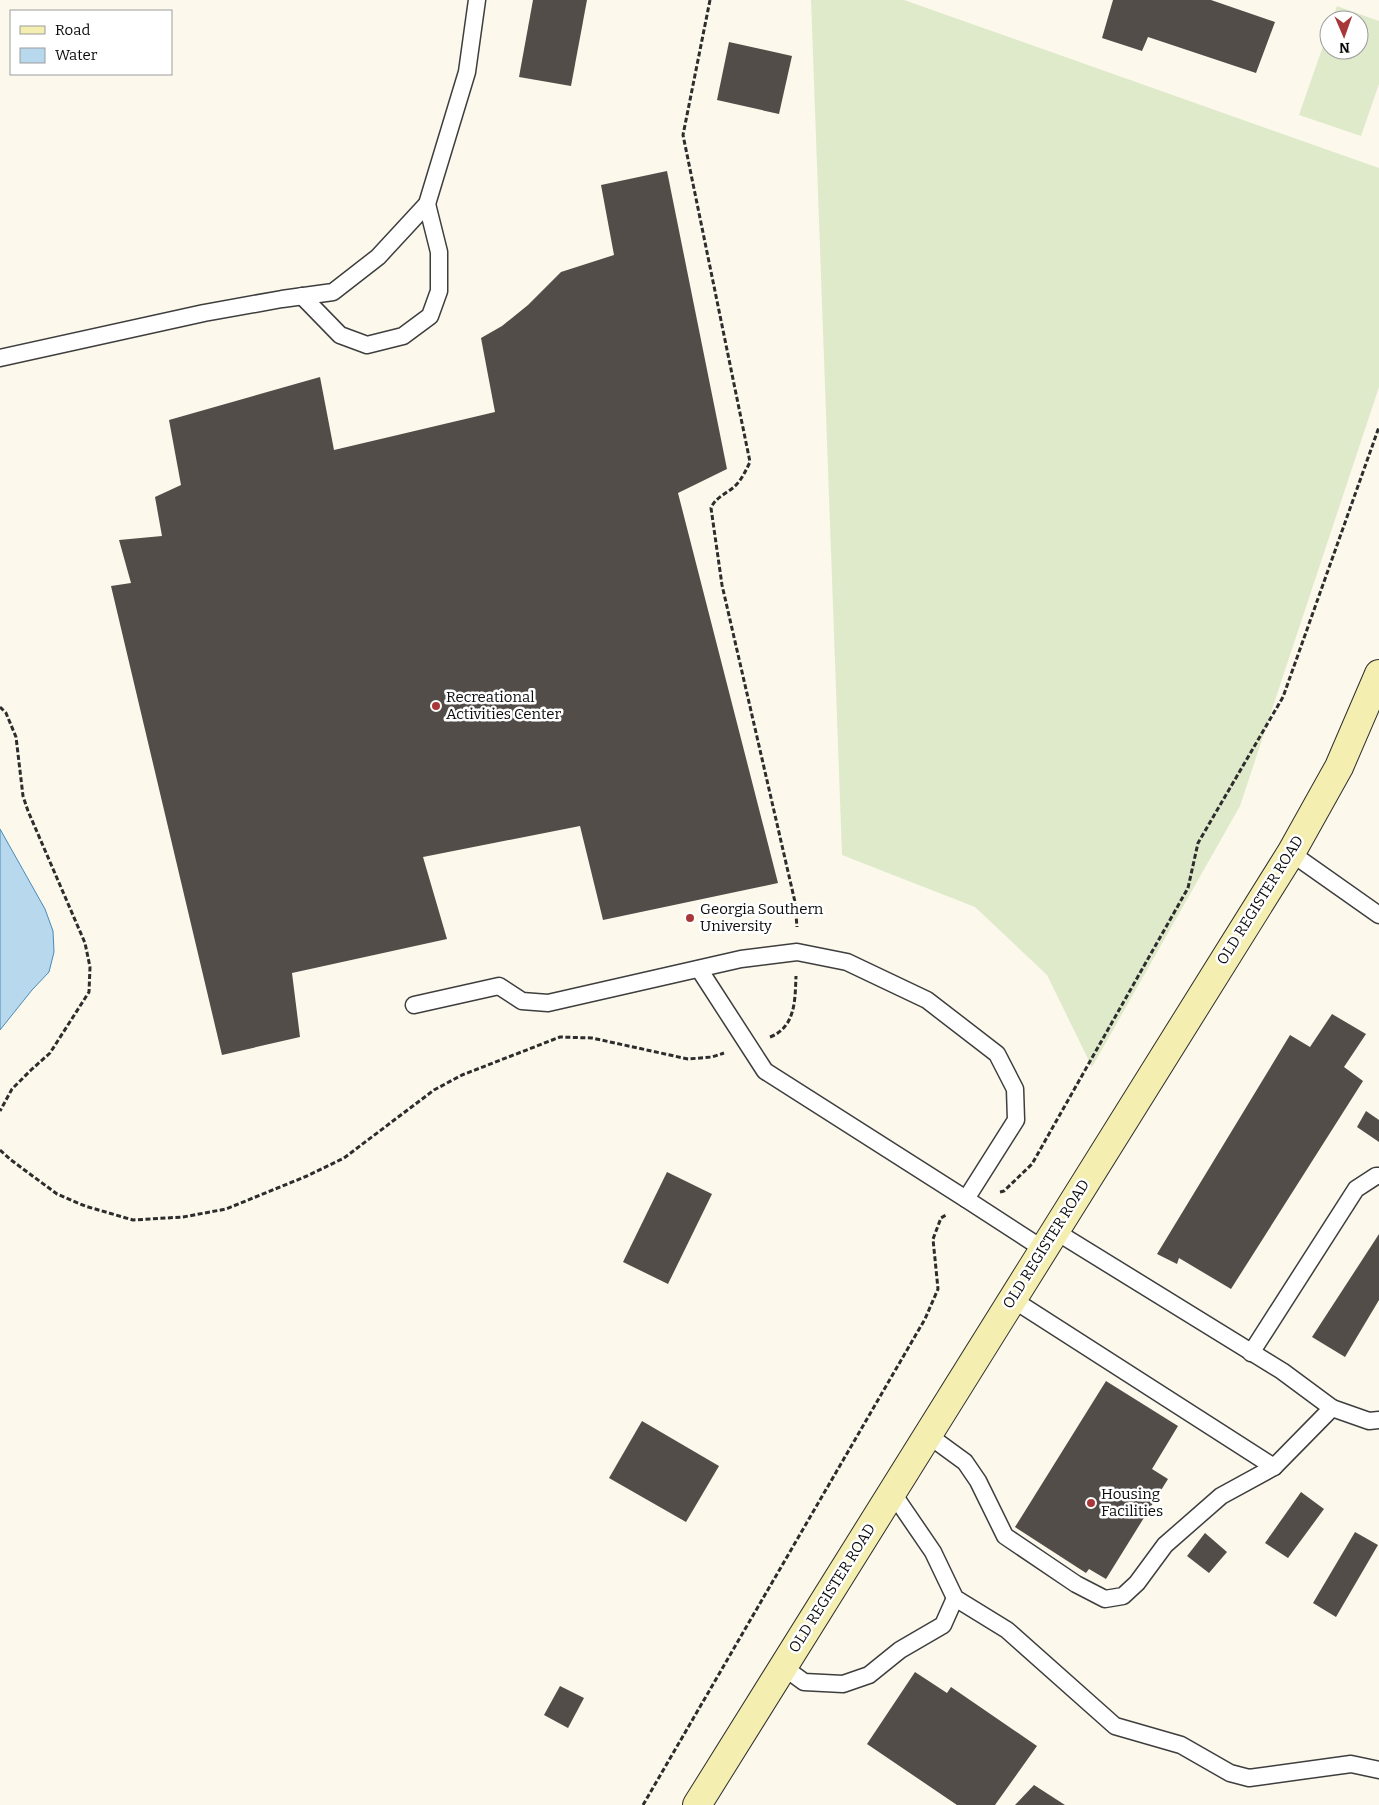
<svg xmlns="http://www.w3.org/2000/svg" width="1379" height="1805" viewBox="0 0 1379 1805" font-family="Bitter,serif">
<rect width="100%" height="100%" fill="#fcf9ec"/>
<!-- pitch -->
<g fill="#dfeacb">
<path d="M811,0h93l475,168v219l-139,419 -148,261 -45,-92 -72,-68 -133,-52z"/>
<path d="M1337,6l42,15v63l-18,52 -62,-21 30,-86v21h30v-30h-27z"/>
</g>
<!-- water -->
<path fill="#b7d8ed" stroke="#488aba" d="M0,829l45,80 8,22 1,21 -5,20 -17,18 -32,40z"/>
<!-- building -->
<g fill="#524d49">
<path d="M533,0h54l-16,86 -52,-9z"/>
<path d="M1113,0h98l64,22 -19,51 -108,-36 -6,14 -40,-13z"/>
<path d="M729,42l63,14 -13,58 -62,-14z"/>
<path d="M667,171l60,298 -49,24 100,390 -175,37 -23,-94 -157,31 24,82 -155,34 8,64 -78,18 -111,-469 20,-3 -12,-43 43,-4 -7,-39 26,-12 -12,-65 151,-43 14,73 161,-38 -14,-74 21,-12 26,-21 33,-33 53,-17 -13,-70z"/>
<path d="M1332,1014l34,20 -22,33 19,14 -132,208 -52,-31 -2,6 -20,-10 133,-219 20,12z"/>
<path d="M1366,1111l13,9v22l-22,-15z"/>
<path d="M667,1172l45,22 -44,90 -45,-22z"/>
<path d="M1379,1234v66l-34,57 -33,-20z"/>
<path d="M1106,1381l72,45 -26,43 16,10 -62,100 -17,-10 -3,4 -71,-46z"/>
<path d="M642,1421l77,45 -33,56 -77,-44z"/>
<path d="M1301,1492l23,17 -36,49 -23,-15z"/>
<path d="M1355,1532l23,13 -42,72 -23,-14z"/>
<path d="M1205,1533l22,19 -18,21 -22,-17z"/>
<path d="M915,1672l32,21 4,-6 86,59 -42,59h-38l-90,-61z"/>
<path d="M560,1686l24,12 -16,30 -24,-13z"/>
<path d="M1034,1785l31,20h-50z"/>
</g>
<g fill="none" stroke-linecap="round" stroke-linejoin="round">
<defs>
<g id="lane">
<path d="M302,296l38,39 27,10 36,-9 27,-20 9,-25v-39l-12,-48"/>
<path d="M0,358l204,-45 78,-14 51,-7 45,-35 49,-53 40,-132 10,-72"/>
<path d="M1291,853l88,62"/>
<path d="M699,969l66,102 201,128 77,50"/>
<path d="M414,1005l85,-19 23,15 26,2 193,-44 56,-7 50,10 80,38 70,54 18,35 1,31 -50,79"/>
<path d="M1012,1299l262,168"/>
<path d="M1251,1353l105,-164 20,-13h3"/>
<path d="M1332,1408l37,13 10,-1"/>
<path d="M928,1435l37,27 13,19 27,55 71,48 29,15 18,-3 14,-13 28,-38 56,-49 53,-29 58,-59 -50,-37 -227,-140"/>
<path d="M892,1492l41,60 22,46 52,32 108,96 66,19 49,28 19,5 102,-14 28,6"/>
<path d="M782,1666l22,16 39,2 26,-9 31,-25 43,-25 12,-27"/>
</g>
<path id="secondary" d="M697,1805l594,-952 48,-86 40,-93"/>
</defs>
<!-- lane casing -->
<use href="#lane" stroke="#3e3e3e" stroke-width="19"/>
<!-- secondary casing -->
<use href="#secondary" stroke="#2d2d2d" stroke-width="30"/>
<!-- path -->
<g stroke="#2d2d2d" stroke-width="3" stroke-dasharray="5 2.5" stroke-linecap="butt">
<path d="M710,0l-27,135 67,327c-4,8 -7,15 -13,22 -8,9 -21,12 -26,24l11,77 73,317 2,25"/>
<path d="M0,707l6,6 10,24 7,59 5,15 57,132 5,24 -1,25 -39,61 -19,17 -19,19 -12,22"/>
<path d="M770,1037c26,-10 25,-38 26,-61"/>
<path d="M0,1150l11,10 46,34 28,12 48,14 50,-3 43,-8 81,-33 37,-18 90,-68 28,-15 98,-38 32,1 96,21 24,-2 12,-4"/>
<path d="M1000,1192l4,-1 28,-27 156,-276 10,-45 85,-146 96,-270"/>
<path d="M643,1805l282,-486 13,-30 -5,-50 8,-21 5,-3"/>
</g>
<!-- lane -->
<use href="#lane" stroke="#fff" stroke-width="16"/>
<!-- secondary -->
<use href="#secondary" stroke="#f4eeb0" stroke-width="28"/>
</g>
<!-- markers -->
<g fill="#a8373a" stroke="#fff" stroke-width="2">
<circle cx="436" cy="706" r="5"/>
<circle cx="690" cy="918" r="5"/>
<circle cx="1091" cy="1503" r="5"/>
</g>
<g text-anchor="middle" stroke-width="5" stroke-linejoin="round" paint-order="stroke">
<!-- poi labels -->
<g font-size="15" fill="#0b0b0b" stroke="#fff" text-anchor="start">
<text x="446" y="702">Recreational<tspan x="446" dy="17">Activities Center</tspan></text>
<text x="700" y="914">Georgia Southern<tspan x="700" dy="17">University</tspan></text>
<text x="1101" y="1499">Housing<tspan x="1101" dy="17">Facilities</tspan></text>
</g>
<!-- street labels -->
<g font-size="15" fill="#0b0b0b" stroke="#fff">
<text transform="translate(1260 900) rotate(-58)" y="5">OLD REGISTER ROAD</text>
<text transform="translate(1046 1244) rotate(-58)" y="5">OLD REGISTER ROAD</text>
<text transform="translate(832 1588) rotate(-58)" y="5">OLD REGISTER ROAD</text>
</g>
</g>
<!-- legend -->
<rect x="10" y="10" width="162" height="65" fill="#ffffff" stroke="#9d9d9d"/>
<rect x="20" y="26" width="25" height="8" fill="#f4eeb0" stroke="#9d9d9d"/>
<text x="55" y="35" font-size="15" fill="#0b0b0b">Road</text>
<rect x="20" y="48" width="25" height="15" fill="#b7d8ed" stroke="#9d9d9d"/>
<text x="55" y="60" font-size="15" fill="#0b0b0b">Water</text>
<!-- north arrow -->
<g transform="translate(1344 35) rotate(178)"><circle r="24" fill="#ffffff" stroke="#9d9d9d"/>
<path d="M0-4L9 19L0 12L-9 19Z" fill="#a8373a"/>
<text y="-8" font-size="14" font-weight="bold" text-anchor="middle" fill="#0b0b0b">N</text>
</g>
</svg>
